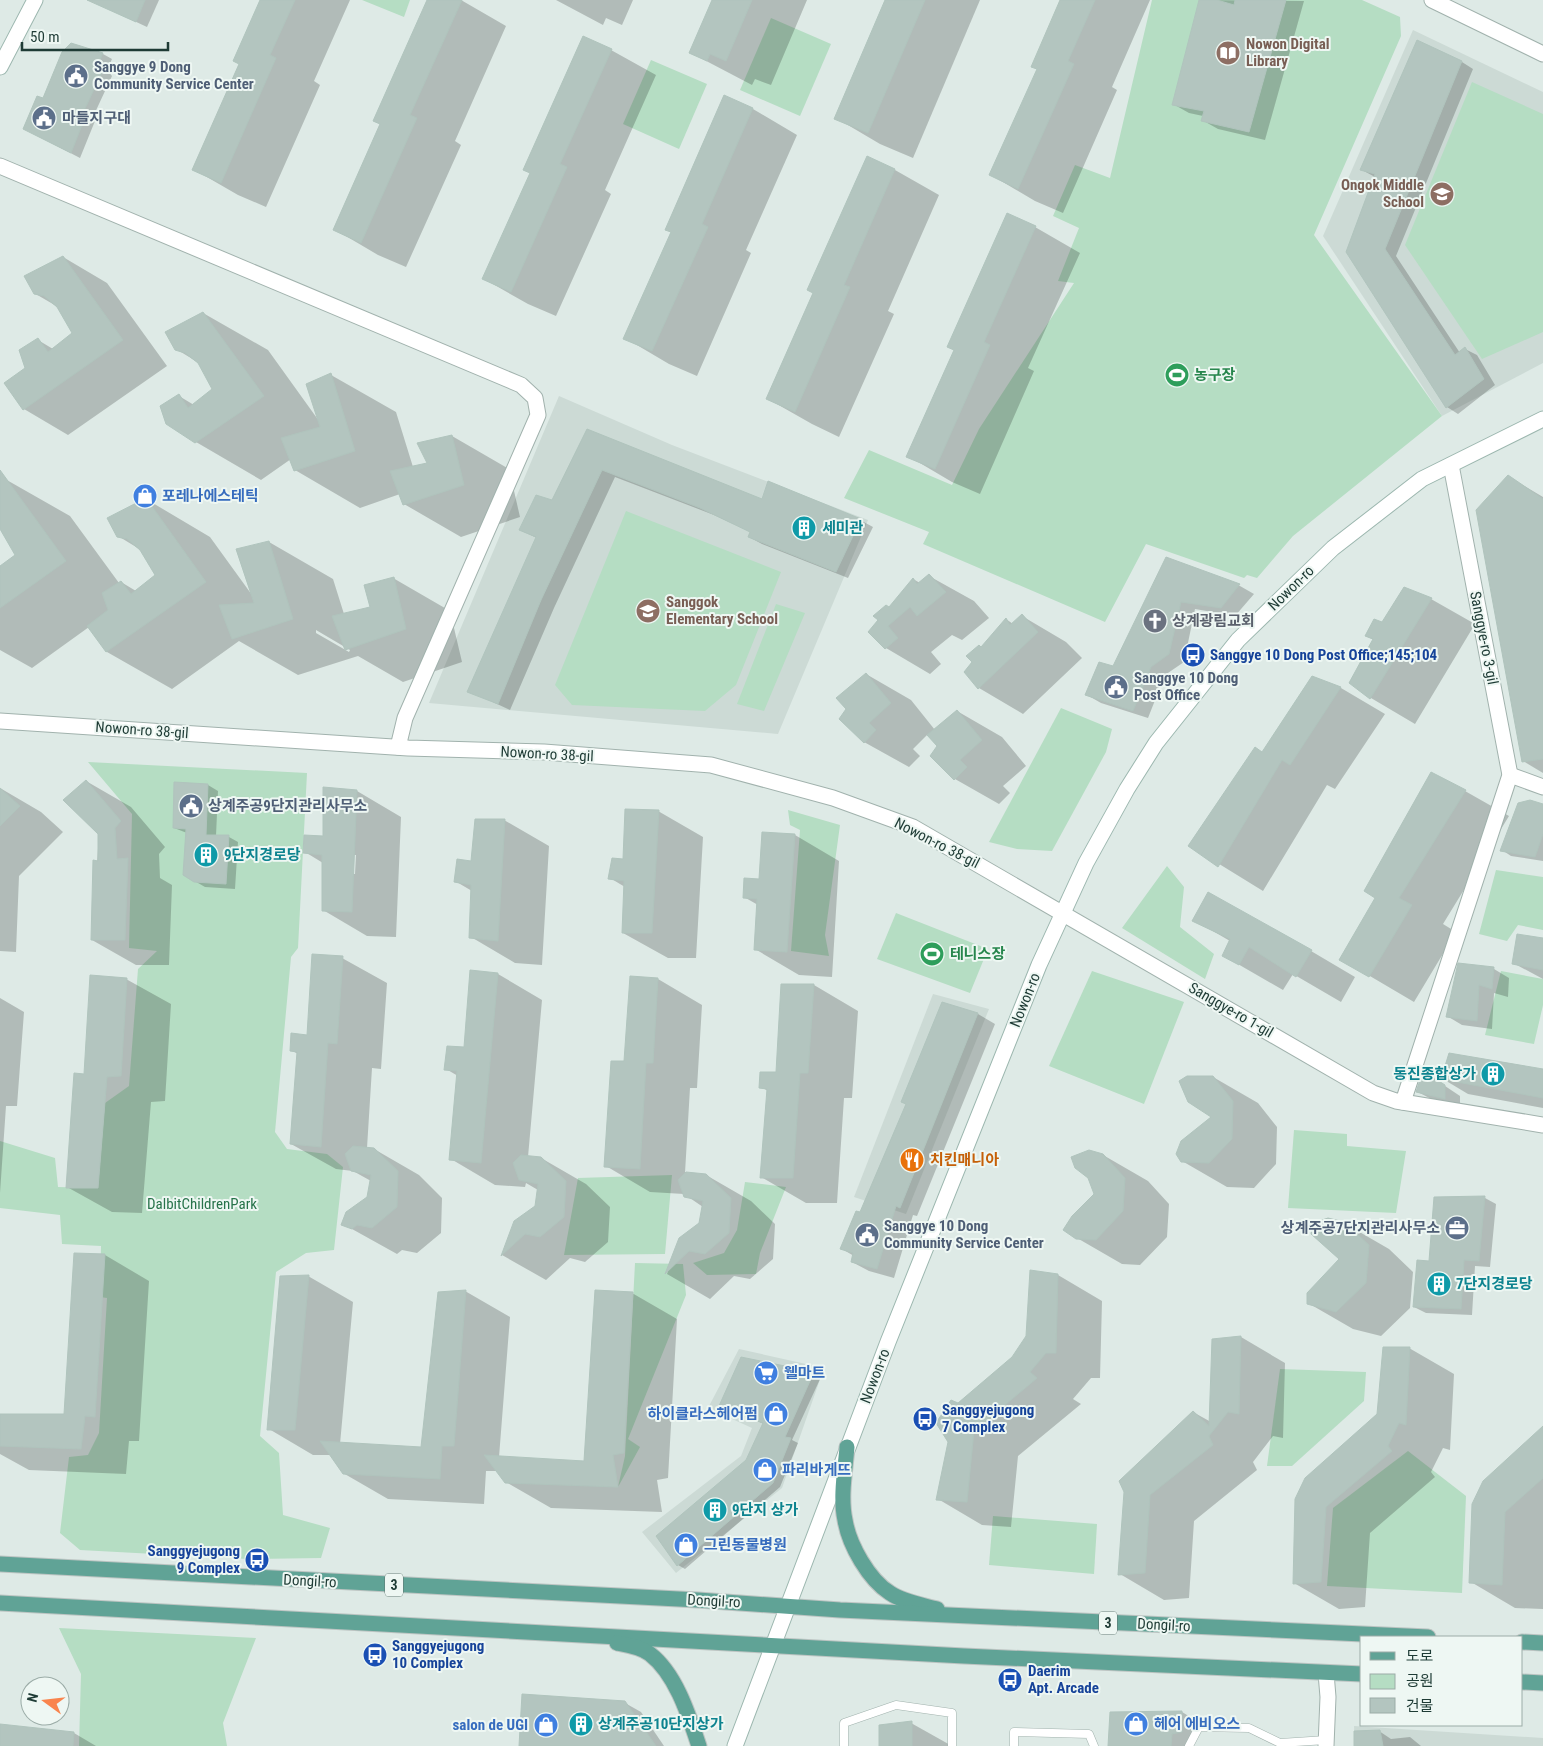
<svg xmlns="http://www.w3.org/2000/svg" width="1543" height="1746" viewBox="0 0 1543 1746" font-family="'Roboto Condensed','Noto Sans KR',sans-serif">
<rect width="100%" height="100%" fill="#deeae6"/>
<!-- built -->
<g fill="#ccdad5">
<path d="M1413,30l130,62v271l-101,53 -119,-180z"/>
<path d="M559,396l113,49 196,75 -90,214 -349,-31z"/>
<path d="M933,994l56,15 -83,205 -52,-17z"/>
<path d="M739,1349l85,19 -42,120 -106,85 -34,-41 99,-76 11,-28 -44,-20z"/>
<path d="M1354,1726l189,12v8h-188z"/>
</g>
<!-- green -->
<g fill="#b5ddc3">
<path d="M362,0h48l-6,17z"/>
<path d="M1152,0h210l38,17 1,19 -87,199 128,181 -149,120 -36,42 -10,-3 -3,3 -98,-34 -41,78 -182,-78 6,-12 -85,-34 25,-48 83,35 27,-56 95,-146 -16,-2 21,-53 -26,-12 22,-51 35,13z"/>
<path d="M771,18l60,26 -31,72 -60,-26z"/>
<path d="M651,60l56,24 -28,65 -56,-25z"/>
<path d="M1472,82l71,32v218l-61,27 -77,-114z"/>
<path d="M626,511l155,61 -45,113 -31,26 -133,-6 -17,-20z"/>
<path d="M776,604l29,9 -41,98 -27,-7z"/>
<path d="M1061,708l51,21 -6,23 -54,99 -35,-2 -28,-7z"/>
<path d="M88,762l219,11 -9,175 -7,9 -16,175 12,17 40,5 16,13 -9,83 -28,3 -30,19 -16,164 19,17 4,62 47,13 -9,30 -73,1 -168,-9 -20,-17 9,-76 19,-2 11,-22 8,-135 -7,-1 1,-51 -39,-2 -2,-29 -60,-7v-67l55,17 3,29 40,1 7,-85 24,-17 9,-117 19,-18 -28,-3 3,-134z"/>
<path d="M788,810l52,15 -15,110 4,21 -38,-5 9,-121 -10,-5z"/>
<path d="M1167,866l17,21 -4,40 34,27 -9,25 -83,-51z"/>
<path d="M1496,870l47,7v53l-25,-5 -11,16 -28,-7z"/>
<path d="M896,913l92,36 -18,44 -93,-34z"/>
<path d="M1092,971l92,31 -40,102 -95,-38z"/>
<path d="M1501,971l42,8v26l-9,39 -49,-9z"/>
<path d="M1294,1130l53,4v12l59,5 -10,62 -108,-5z"/>
<path d="M672,1175l-7,79 -101,1 14,-77z"/>
<path d="M745,1182l41,5 -26,66 -4,21 -49,1 -14,-12 31,-10 13,-23z"/>
<path d="M635,1263l48,1 3,31 -58,144 12,8 -22,40 7,-31z"/>
<path d="M1280,1369l86,3 -2,29 -72,65h-25z"/>
<path d="M1408,1451l58,45 -4,97 -135,-7 6,-78z"/>
<path d="M993,1516l104,8 -3,50 -105,-9z"/>
<path d="M59,1628l197,10 -33,85 4,23h-148l2,-72z"/>
</g>
<!-- shadow -->
<g fill="#0003" fill-rule="evenodd">
<path d="M89,0h70l-12,27z"/>
<path d="M261,0h89l-36,81 6,4 -54,122 -28,-12 -45,-26 47,-105z"/>
<path d="M429,0h32l45,26 -51,115 6,4 -55,122 -28,-12 -44,-26 47,-105z"/>
<path d="M556,0h77l-11,25 -16,-7 -3,7z"/>
<path d="M713,0h94l-36,85 -16,-6 -3,6 -61,-32z"/>
<path d="M886,0h94l-67,158 -33,-14 -44,-26z"/>
<path d="M1062,0h88l-38,87 5,3 -54,123 -28,-12 -44,-26 47,-106z"/>
<path d="M1200,0l104,1 -39,139 -47,-11 -16,-9 1,-4 -14,-3 -16,-9z"/>
<path d="M72,44l31,10 9,5 -5,11 5,6 -20,43 3,2 -15,37 -46,-24 9,-34z"/>
<path d="M611,50l45,25 -51,115 6,4 -55,122 -28,-12 -44,-25z"/>
<path d="M1462,62l11,7 -77,187 64,97 5,-4 12,6 18,30 -37,29 -11,-7 -100,-155 28,-75 -13,-7z"/>
<path d="M725,97l28,12 44,26 -51,115 5,3 -54,123 -28,-12 -44,-26 47,-106z"/>
<path d="M867,158l28,12 44,25 -51,116 6,3 -55,123 -27,-13 -44,-25 46,-106z"/>
<path d="M1035,227l45,26 -52,115 6,3 -54,123 -28,-12 -44,-26z"/>
<path d="M63,257l44,26 60,83 -99,69 -44,-26 2,-41 12,-28 15,9 20,-16 -15,-26 -24,-14z"/>
<path d="M203,313l65,37 51,71 12,-46 65,37 17,55 16,-3 23,-28 57,33 11,48 -59,20 -57,-33 -4,-10 -40,14 -65,-38 -4,-11 -30,21 -65,-38 -29,-19 12,-27 15,9 20,-15 -15,-27 -23,-14z"/>
<path d="M587,430l176,71 97,19 13,7 -25,51 -86,-34 -13,-7 2,-5 -37,-17 -99,-38 -61,131 -44,102 -41,-19 68,-153 -17,-8 32,-29z"/>
<path d="M1509,477l34,20v276l-20,-12z"/>
<path d="M5,479l65,37 49,67 2,-1 15,9 20,-15 -15,-26 -23,-14 28,-37 64,38 42,58 17,-53 64,37 11,35 28,-6 21,-30 57,33 12,51 -59,20 -45,-26 -60,19 -59,-34 -67,48 -65,-37 -18,-25 -57,41 -32,-18v-83l16,-12 -16,-27v-47zM316,630l34,20 -1,2 -33,-19z"/>
<path d="M1167,559l73,27 14,8 -19,22 -40,-7 -11,53 -19,13 -17,43 -47,-15 -14,-8 26,-27z"/>
<path d="M929,576l45,25 15,17 -27,22 -10,-5 -21,17 10,12 -11,10 -44,-26 -16,-16 43,-53 7,4z"/>
<path d="M1431,599l44,25 -60,100 -44,-26 -21,-16 24,-42 -8,-4 17,-12z"/>
<path d="M1022,616l44,26 16,16 -59,56 -44,-26 -14,-16 41,-53 7,5z"/>
<path d="M866,674l45,26 24,30 22,-19 45,26 24,29 -23,20 7,7 -11,11 -44,-25 -16,-33 -11,-12 -15,15 7,7 -11,11 -45,-25z"/>
<path d="M1312,678l29,10 44,26 -50,75 -8,-4 -64,106 -73,-45 73,-93z"/>
<path d="M86,781l45,26 34,40 -6,7 1,24 12,7 -3,80h-33l-44,-25 7,-107z"/>
<path d="M175,783l33,2 10,6 -2,45 13,1 9,5 -3,47 -30,-2 -21,-12 3,-42 -13,-5z"/>
<path d="M0,788l41,24 22,20 -44,44 -3,76 -16,-1z"/>
<path d="M357,791l44,26 -5,120 -29,-1 -44,-26v-47l-18,-11 19,-15zM353,855h3l-1,19h-3z"/>
<path d="M1465,791l44,25 -66,108 13,8 -42,70 -73,-43z"/>
<path d="M1543,805v56l-32,-5 -9,-6z"/>
<path d="M658,811l45,26 -7,121h-28l-45,-25 2,-46 -15,-9z"/>
<path d="M504,820l45,26 -7,119 -27,-2 -44,-26 1,-46 -17,-10z"/>
<path d="M795,835l44,26 -7,116 -33,-2 -44,-26 3,-44 -14,-8z"/>
<path d="M1194,920l117,31 44,26 -14,25 -48,-28 -10,16 -59,-34 6,-15z"/>
<path d="M1543,940v39l-30,-16z"/>
<path d="M342,958l45,25 -6,86 -9,-1 -5,80 7,1 45,26 23,23 -1,35 -24,20 -15,-3 -5,4 -54,-30 25,-27 3,-16 -18,-10 -17,-2 -45,-25 7,-90 -7,-4 17,-14z"/>
<path d="M1459,965l35,4 15,9 -1,19 -14,-4 -2,36 -30,-4 -15,-9z"/>
<path d="M471,972l27,2 44,26 -14,157 13,1 45,26 24,23 -2,35 -23,20 -15,-4 -24,22 -44,-25 13,-33 21,-16 2,-16 -12,-7 -1,4 -30,-2 -44,-26 7,-83 -12,-7 19,-20z"/>
<path d="M126,979l45,25 -6,97 -14,1 -9,111 -30,-1 -45,-25 18,-112z"/>
<path d="M658,979l44,26 -5,83h-7l-5,85 21,2 45,26 24,23 -2,35 -23,20 -16,-3 -24,23 -43,-25 13,-35 21,-15 2,-17 -19,-13 -34,-2 -44,-26 20,-103z"/>
<path d="M783,985h31l44,26 -6,87h-8l-7,105h-31l-45,-26 7,-86 -7,-4 16,-13z"/>
<path d="M0,998l24,14 -7,94h-11l-6,87z"/>
<path d="M943,1003l35,11 17,10 -78,192 -4,-1 -19,63 -25,-7 -17,-9 2,-6 -12,-7 19,-35 46,-110z"/>
<path d="M1543,1070v38l-75,-14 -25,-15z"/>
<path d="M1424,1072l36,24v11l-27,-7 -15,-8z"/>
<path d="M1213,1077l45,26 19,24 -1,37 -22,24 -27,-1 -45,-26 31,-44z"/>
<path d="M1103,1155l45,26 21,23 -2,33 -27,28 -18,-1 -45,-26 18,-44z"/>
<path d="M1485,1198l11,6 -6,63 -15,-1 -3,49 -46,-2 -12,-6 17,-45z"/>
<path d="M1344,1223l45,26 24,23 -3,36 -29,28 -28,-7 -45,-26 33,-44z"/>
<path d="M75,1254l30,1 44,26 -10,160h-10l-3,33 -97,-4 -29,-16v-39h65z"/>
<path d="M1058,1275l44,26 -2,77h-9l-18,21 8,5 -63,52 -7,71 -29,-2 -44,-26 20,-95 55,-46 14,-21z"/>
<path d="M308,1276l45,26 -13,142 82,4 43,-157 45,26 -11,140 86,6 47,-170 45,26 -9,159 -11,2 5,32 -111,-4 -45,-26 -8,-11h-12l-2,33 -96,-5 -45,-26 -12,-18h-18l-44,-26z"/>
<path d="M1241,1337l44,26 -2,75 -10,-2 -20,26 4,8 -63,51 -5,77 -25,2 -44,-26 5,-82 68,-80 18,10 2,-81z"/>
<path d="M1409,1348l45,26 -4,76 -7,-2 -12,24 4,5 -65,56 -5,74 -26,2 -45,-26 2,-84 82,-84z"/>
<path d="M813,1373l8,4 -29,63 6,3 -18,44 -95,82 -7,-4 69,-104 17,-37 -44,-18z"/>
<path d="M1543,1428v181l-28,-1 -44,-26z"/>
<path d="M625,1703l16,9 23,34h-143z"/>
<path d="M1182,1712l15,9v19l-10,3v3h-76z"/>
<path d="M911,1723l41,23h-72z"/>
<path d="M0,1725l74,8 22,13h-96z"/>
<path d="M1379,1731l12,8 19,-2 11,9h-66z"/>
</g>
<!-- building -->
<g fill="#b3c5bf" stroke="#b0c4bd">
<path d="M87,0h58l-9,22z"/>
<path d="M260,0h35l-25,55 6,3 -55,125 -29,-13 47,-106 -6,-3z"/>
<path d="M427,0h35l-52,115 7,3 -56,125 -28,-13 47,-106 -7,-3z"/>
<path d="M712,0h40l-26,61 -16,-7 -3,7 -18,-8z"/>
<path d="M885,0h40l-57,133 -34,-14z"/>
<path d="M1060,0h35l-27,61 6,3 -56,125 -29,-14 48,-106 -6,-2z"/>
<path d="M1199,0h18l17,5 1,-5h51l-37,132 -48,-11 3,-10 -32,-6z"/>
<path d="M583,36l29,13 -52,115 7,3 -56,125 -29,-13 48,-106 -7,-3z"/>
<path d="M1417,40l45,21 -77,188 70,106 10,-8 19,32 -38,29 -100,-156 29,-78 -15,-4z"/>
<path d="M71,43l32,10 -5,11 5,6 -20,43 3,2 -15,38 -48,-24 14,-33 6,2 19,-46z"/>
<path d="M724,95l29,13 -51,116 6,3 -56,124 -29,-12 48,-107 -6,-2z"/>
<path d="M867,156l28,13 -51,116 6,2 -55,125 -29,-13 47,-106 -6,-3z"/>
<path d="M1007,213l29,13 -52,116 6,3 -55,124 -29,-12 48,-107 -7,-3z"/>
<path d="M63,256l60,84 -100,70 -19,-27 21,-15 -6,-18 19,-12 10,14 24,-19 -15,-26 -13,-11 -10,-2 -10,-18z"/>
<path d="M203,312l61,84 -69,47 -29,-19 -6,-18 19,-12 9,14 24,-19 -14,-26 -13,-10 -10,-3 -10,-18z"/>
<path d="M331,373l24,78 -61,20 -13,-33 39,-11 -14,-43z"/>
<path d="M587,429l175,70 6,-18 93,38 -25,53 -88,-35 2,-5 -50,-24 -98,-38 -61,130 -43,104 -31,-12 69,-155 -17,-7 17,-35 16,5z"/>
<path d="M452,435l12,50 -61,20 -13,-34 37,-8 -10,-20z"/>
<path d="M0,470l66,91 -66,47v-42l15,-11 -15,-26z"/>
<path d="M1508,475l35,24v260l-21,3 -46,-252z"/>
<path d="M146,498l60,84 -100,70 -19,-26 21,-16 -6,-17 19,-12 10,13 24,-19 -15,-25 -13,-11 -10,-2 -10,-19z"/>
<path d="M269,541l24,78 -61,20 -13,-34 35,-2 -18,-54z"/>
<path d="M1166,557l74,27 -19,24 -40,-6 -12,52 -18,13 -18,44 -48,-16 14,-33 14,4z"/>
<path d="M929,574l17,18 -29,24 -7,-9 -22,19 10,12 -13,11 -17,-17 10,-12 -5,-4 13,-11 3,2 24,-29 4,6z"/>
<path d="M394,577l12,52 -61,21 -13,-34 38,-9 -6,-22z"/>
<path d="M1404,587l28,11 -62,101 -21,-16 24,-44 -8,-3 9,-17 8,3z"/>
<path d="M1022,614l16,18 -60,57 -14,-17 8,-10 -6,-6 13,-11 2,2 25,-29 4,7z"/>
<path d="M866,673l25,30 -22,20 7,7 -12,13 -25,-24 7,-10 -10,-11z"/>
<path d="M1312,676l29,11 -51,78 -8,-5 -64,107 -30,-21 67,-99 7,5z"/>
<path d="M957,710l25,30 -22,20 7,7 -13,13 -24,-24 7,-10 -10,-11z"/>
<path d="M1431,772l35,18 -67,108 13,7 -43,72 -30,-17 36,-62 -11,-7z"/>
<path d="M86,780l35,41 -6,7 2,31 11,-1 -3,82h-34l2,-80 5,1v-27l-35,-34z"/>
<path d="M174,782l34,2 -2,51h23l-3,49 -32,-2 -11,-7 3,-46 -13,-1z"/>
<path d="M323,787l34,3 -5,122 -30,-1v-56l-19,-2 1,-18 19,1z"/>
<path d="M0,788l20,18 -20,20z"/>
<path d="M1530,800l13,4v30l-8,23 -35,-6 18,-48z"/>
<path d="M625,809l34,1 -7,123h-30l2,-52 -16,-2 4,-21 11,1z"/>
<path d="M475,819h30l-7,122 -29,-3 2,-53 -17,-3 3,-23 14,2z"/>
<path d="M762,832l33,2 -8,118 -33,-2 3,-51 -14,-1 1,-20 15,1z"/>
<path d="M1208,892l104,58 -16,27 -47,-30 -10,18 -17,-9 8,-17 -38,-18z"/>
<path d="M1517,934l26,4v32l-31,-6z"/>
<path d="M312,954l31,2 -6,88 -9,-1 -7,104 -31,-3 7,-92 -7,-1 1,-18 16,2z"/>
<path d="M1458,963l36,4 -2,22 -13,-4 -2,36 -31,-4z"/>
<path d="M470,970l28,3 -17,190 -32,-3 8,-89 -13,-1 3,-24 17,1z"/>
<path d="M90,975l37,3 -6,98 -14,1 -9,111h-32l8,-115 10,1z"/>
<path d="M630,976l28,2 -5,85h-7l-6,106 -36,-2 7,-106h13z"/>
<path d="M781,984h33l-6,89h-8l-7,105h-33l7,-89 -8,-1 1,-16h16z"/>
<path d="M942,1002l36,11 -78,195 -4,-2 -19,63 -26,-7 2,-9 -13,-4 16,-38 4,1 46,-108 -5,-2z"/>
<path d="M1449,1053l94,16v29l-102,-19z"/>
<path d="M1423,1071l22,14v14l-29,-7z"/>
<path d="M1187,1076h26l20,25 -1,38 -23,24 -28,-1 -5,-8 5,-13 30,-24 -23,-15 -9,-21z"/>
<path d="M353,1146l21,2 24,23 -1,36 -25,21 -15,-3 -5,4 -11,-4 5,-13 21,-15 4,-22 -20,-4 -6,-17z"/>
<path d="M1089,1150l14,4 22,24 -2,33 -27,29 -20,-1 -13,-9 9,-14 22,-22 -6,-16 -13,-10 -4,-11z"/>
<path d="M521,1155l20,2 25,24 -2,36 -24,20 -15,-3 -24,22 13,-35 21,-15 3,-22 -19,-4 -6,-17z"/>
<path d="M686,1172l20,2 25,24 -2,35 -24,21 -16,-3 -24,23 14,-36 20,-15 4,-22 -19,-4 -6,-17z"/>
<path d="M1485,1196l-6,65 -15,-1 -3,49 -48,-2 4,-47 12,1 5,-64z"/>
<path d="M1328,1218l16,4 25,23 -3,38 -30,29 -29,-8v-11l32,-34 -28,-25 2,-11z"/>
<path d="M74,1253l31,1 -10,163 -10,-1 -4,33 -81,-3v-32h64z"/>
<path d="M1030,1270l28,4 -2,79h-10l-16,19 7,6 -63,53 -7,71 -31,-2 12,-58 -12,-19 15,-23 7,3 54,-46 14,-21z"/>
<path d="M309,1275l-14,155h-28l13,-154z"/>
<path d="M466,1290l-12,156h-12l-2,33 -97,-5 -23,-33 101,6 17,-155z"/>
<path d="M595,1290l38,2 -9,161 -11,2 5,32 -113,-4 -21,-28 100,6z"/>
<path d="M1241,1336l-2,78 -11,-2 -19,24 4,9 -63,50 -5,78 -27,2 6,-83 -5,-11 74,-70 16,15 3,-87z"/>
<path d="M1383,1347h27l-4,78 -7,-2 -11,23 4,5 -66,56 -5,75 -28,2 2,-85 10,-21 72,-64z"/>
<path d="M741,1357l73,15 -29,65 6,1 -18,45 -96,83 -21,-30 90,-76 17,-37 -44,-17z"/>
<path d="M1543,1426v52l-38,34 -3,73 -33,-2 3,-79 11,-23z"/>
<path d="M522,1694l103,7 31,45h-137z"/>
<path d="M1182,1711v21l-10,2 -1,12h-63l2,-34z"/>
<path d="M912,1721v25h-33v-21z"/>
<path d="M0,1724l74,8 -1,14h-73z"/>
<path d="M1380,1730l3,16h-29v-15z"/>
</g>
<g fill="none" stroke-linecap="round" stroke-linejoin="round">
<defs>
<g id="service">
<path d="M844,1746v-23l52,-18 56,8v33"/>
<path d="M1014,1746v-14l75,2 5,12"/>
<path d="M1189,1746l10,-19 50,1 31,15 46,-3"/>
</g>
<g id="minor">
<path d="M0,166l521,219 14,13 3,17 -133,303 -7,29"/>
<path d="M0,721l408,27 136,4 167,13 122,33 80,29 460,266 23,8 147,24"/>
<path d="M1510,775l33,12"/>
<path d="M1403,1102l107,-327 -59,-310"/>
<path d="M1326,1673l2,24 -2,49"/>
</g>
<path id="tertiary" d="M1432,0l111,54"/>
<g id="secondary">
<path d="M0,67l35,-67"/>
<path d="M735,1746l153,-404 151,-377 47,-102 41,-74 29,-46 82,-103 95,-92 89,-69 121,-60"/>
</g>
<g id="primary">
<path d="M847,1447c-2,24 -7,50 -2,73 4,25 24,60 45,73 13,9 33,12 47,16"/>
<path d="M0,1564l698,36 142,10 588,27"/>
<path d="M0,1603l964,53 398,18"/>
<path d="M1522,1642l21,1"/>
<path d="M617,1643c11,2 24,4 33,11 26,20 39,62 49,92"/>
<path d="M1522,1682l21,1"/>
</g>
</defs>
<!-- service casing -->
<use href="#service" stroke="#a1b2ad" stroke-width="9"/>
<!-- minor casing -->
<use href="#minor" stroke="#a1b2ad" stroke-width="17"/>
<!-- tertiary casing -->
<use href="#tertiary" stroke="#a1b2ad" stroke-width="17"/>
<!-- secondary casing -->
<use href="#secondary" stroke="#9cb7af" stroke-width="17"/>
<!-- primary casing -->
<use href="#primary" stroke="#bcc4c2" stroke-width="17"/>
<!-- service -->
<use href="#service" stroke="#fff" stroke-width="8"/>
<!-- minor -->
<use href="#minor" stroke="#fff" stroke-width="15"/>
<!-- tertiary -->
<use href="#tertiary" stroke="#fff" stroke-width="15"/>
<!-- secondary -->
<use href="#secondary" stroke="#fff" stroke-width="15"/>
<!-- primary -->
<use href="#primary" stroke="#60a396" stroke-width="15"/>
</g>
<!-- icons -->
<defs>
<symbol id="library-disc" viewBox="-11 -11 22 22"><circle r="9.5" fill="#8d6e63" stroke="#eef7f3"/><path d="M-6-4Q-3-5.5-.7-3.5V5Q-3 3-6 4ZM6-4Q3-5.5 .7-3.5V5Q3 3 6 4Z" fill="#fff"/></symbol>
<symbol id="civic-disc" viewBox="-11 -11 22 22"><circle r="9.5" fill="#5c6f8a" stroke="#eef7f3"/><path d="M-.6-6.5H3V-4.5H.6V-3L4-1V1h2V6H-6V1h2V-1L-.6-3ZM-1.2 2.5V6h2.4V2.5Z" fill="#fff"/></symbol>
<symbol id="school-disc" viewBox="-11 -11 22 22"><circle r="9.5" fill="#8d6e63" stroke="#eef7f3"/><path d="M0-5L7-2L0 1L-7-2ZM-4 1L0 2.5L4 1V4Q0 6-4 4Z" fill="#fff"/></symbol>
<symbol id="stadium-disc" viewBox="-11 -11 22 22"><circle r="9.5" fill="#2e9e5b" stroke="#eef7f3"/><path d="M0-5a6.5 5 0 1 0 0 10a6.5 5 0 1 0 0-10ZM-3.5-1.8h7v3.6h-7Z" fill="#fff"/></symbol>
<symbol id="shop-disc" viewBox="-11 -11 22 22"><circle r="9.5" fill="#3f7fe0" stroke="#eef7f3"/><path d="M-5-2.5h2.3a2.7 3.5 0 0 1 5.4 0H5L5.5 6h-11ZM-1.5-2.5h3a1.5 2.3 0 0 0-3 0Z" fill="#fff"/></symbol>
<symbol id="building-disc" viewBox="-11 -11 22 22"><circle r="9.5" fill="#0f9aa8" stroke="#eef7f3"/><path d="M-4-6H4V6H1V3H-1V6H-4ZM-2.5-4.3h1.7v1.8h-1.7ZM.8-4.3h1.7v1.8H.8ZM-2.5-1h1.7V.8h-1.7ZM.8-1h1.7V.8H.8Z" fill="#fff"/></symbol>
<symbol id="church-disc" viewBox="-11 -11 22 22"><circle r="9.5" fill="#6b7280" stroke="#eef7f3"/><path d="M-1.2-6h2.4v3.5h3.3v2.4h-3.3V6h-2.4V-.1h-3.3v-2.4h3.3Z" fill="#fff"/></symbol>
<symbol id="bus-disc" viewBox="-11 -11 22 22"><circle r="9.5" fill="#1a4fb4" stroke="#eef7f3"/><path d="M-5-6H5V4H4V6H2V4H-2V6H-4V4H-5ZM-3.5-4V0h7V-4ZM-3.5 1.2v1.5H-2V1.2ZM2 1.2v1.5H3.5V1.2Z" fill="#fff"/></symbol>
<symbol id="restaurant-disc" viewBox="-11 -11 22 22"><circle r="9.5" fill="#e8710a" stroke="#eef7f3"/><path d="M-5-6h1v4h1v-4h1v4h1v-4h1v5L-1.5 .5V6h-2V.5L-5-1ZM5-6V6H3V1.5H1.5Q1.5-4 5-6Z" fill="#fff"/></symbol>
<symbol id="office-disc" viewBox="-11 -11 22 22"><circle r="9.5" fill="#5c6f8a" stroke="#eef7f3"/><path d="M-6-3h4V-5.5h4V-3h4V5H-6ZM-1-4.5V-3h2v-1.5ZM-6 0V1H6V0Z" fill="#fff"/></symbol>
<symbol id="supermarket-disc" viewBox="-11 -11 22 22"><circle r="9.5" fill="#3f7fe0" stroke="#eef7f3"/><path d="M-6-5.5h2.5l.6 2H6L4.5 2H-2.5L-4.4-4H-6ZM-1.5 3.2a1.3 1.3 0 1 0 .1 0ZM3 3.2a1.3 1.3 0 1 0 .1 0Z" fill="#fff"/></symbol>
</defs>
<g fill-rule="evenodd">
<use href="#library-disc" x="1214" y="39" width="28" height="28"/>
<use href="#civic-disc" x="62" y="62" width="28" height="28"/>
<use href="#civic-disc" x="30" y="104" width="28" height="28"/>
<use href="#school-disc" x="1428" y="180" width="28" height="28"/>
<use href="#stadium-disc" x="1163" y="361" width="28" height="28"/>
<use href="#shop-disc" x="131" y="482" width="28" height="28"/>
<use href="#building-disc" x="790" y="514" width="28" height="28"/>
<use href="#school-disc" x="634" y="597" width="28" height="28"/>
<use href="#church-disc" x="1141" y="607" width="28" height="28"/>
<use href="#bus-disc" x="1179" y="641" width="28" height="28"/>
<use href="#civic-disc" x="1102" y="673" width="28" height="28"/>
<use href="#civic-disc" x="177" y="792" width="28" height="28"/>
<use href="#building-disc" x="192" y="841" width="28" height="28"/>
<use href="#stadium-disc" x="918" y="940" width="28" height="28"/>
<use href="#building-disc" x="1479" y="1060" width="28" height="28"/>
<use href="#restaurant-disc" x="898" y="1146" width="28" height="28"/>
<use href="#office-disc" x="1443" y="1214" width="28" height="28"/>
<use href="#civic-disc" x="853" y="1221" width="28" height="28"/>
<use href="#building-disc" x="1425" y="1270" width="28" height="28"/>
<use href="#supermarket-disc" x="752" y="1359" width="28" height="28"/>
<use href="#shop-disc" x="762" y="1400" width="28" height="28"/>
<use href="#bus-disc" x="911" y="1405" width="28" height="28"/>
<use href="#shop-disc" x="751" y="1456" width="28" height="28"/>
<use href="#building-disc" x="701" y="1496" width="28" height="28"/>
<use href="#shop-disc" x="672" y="1531" width="28" height="28"/>
<use href="#bus-disc" x="243" y="1546" width="28" height="28"/>
<use href="#bus-disc" x="361" y="1641" width="28" height="28"/>
<use href="#bus-disc" x="996" y="1666" width="28" height="28"/>
<use href="#building-disc" x="567" y="1710" width="28" height="28"/>
<use href="#shop-disc" x="1122" y="1710" width="28" height="28"/>
<use href="#shop-disc" x="532" y="1711" width="28" height="28"/>
</g>
<g text-anchor="middle" stroke-width="4" stroke-linejoin="round" paint-order="stroke">
<!-- shield labels -->
<g fill="#eef7f3" stroke="#5c736e" stroke-width="1">
<rect x="385" y="1573.5" width="18" height="23" rx="4"/>
<rect x="1099" y="1611.5" width="18" height="23" rx="4"/>
</g>
<g font-size="14" font-weight="bold" fill="#1e3b35">
<text x="394" y="1590">3</text>
<text x="1108" y="1628">3</text>
</g>
<!-- education labels -->
<g font-size="15" font-weight="bold" fill="#785e54" stroke="#eef7f3" text-anchor="start">
<text x="1246" y="49">Nowon Digital<tspan x="1246" dy="17">Library</tspan></text>
<text x="1424" y="190" text-anchor="end">Ongok Middle<tspan x="1424" dy="17">School</tspan></text>
<text x="666" y="607">Sanggok<tspan x="666" dy="17">Elementary School</tspan></text>
</g>
<!-- service labels -->
<g font-size="15" font-weight="bold" fill="#4e5e75" stroke="#eef7f3" text-anchor="start">
<text x="94" y="72">Sanggye 9 Dong<tspan x="94" dy="17">Community Service Center</tspan></text>
<text x="62" y="123">마들지구대</text>
<text x="1134" y="683">Sanggye 10 Dong<tspan x="1134" dy="17">Post Office</tspan></text>
<text x="208" y="811">상계주공9단지관리사무소</text>
<text x="884" y="1231">Sanggye 10 Dong<tspan x="884" dy="17">Community Service Center</tspan></text>
<text x="1440" y="1233" text-anchor="end">상계주공7단지관리사무소</text>
</g>
<!-- leisure labels -->
<g font-size="15" font-weight="bold" fill="#27864d" stroke="#eef7f3" text-anchor="start">
<text x="1194" y="380">농구장</text>
<text x="950" y="959">테니스장</text>
</g>
<!-- shop labels -->
<g font-size="15" font-weight="bold" fill="#366cbe" stroke="#eef7f3" text-anchor="start">
<text x="162" y="501">포레나에스테틱</text>
<text x="784" y="1378">웰마트</text>
<text x="758" y="1419" text-anchor="end">하이클라스헤어펌</text>
<text x="782" y="1475">파리바게뜨</text>
<text x="704" y="1550">그린동물병원</text>
<text x="1154" y="1729">헤어 에비오스</text>
<text x="528" y="1730" text-anchor="end">salon de UGI</text>
</g>
<!-- culture labels -->
<g font-size="15" font-weight="bold" fill="#0d838f" stroke="#eef7f3" text-anchor="start">
<text x="822" y="533">세미관</text>
<text x="224" y="860">9단지경로당</text>
<text x="1476" y="1079" text-anchor="end">동진종합상가</text>
<text x="1456" y="1289">7단지경로당</text>
<text x="732" y="1515">9단지 상가</text>
<text x="598" y="1729">상계주공10단지상가</text>
</g>
<!-- street labels -->
<g font-size="15" fill="#1e3b35" stroke="#eef7f3">
<text transform="translate(1291 588) rotate(-44)" y="5">Nowon-ro</text>
<text transform="translate(1484 638) rotate(79)" y="5">Sanggye-ro 3-gil</text>
<text transform="translate(142 730) rotate(4)" y="5">Nowon-ro 38-gil</text>
<text transform="translate(547 754) rotate(3)" y="5">Nowon-ro 38-gil</text>
<text transform="translate(937 843) rotate(27)" y="5">Nowon-ro 38-gil</text>
<text transform="translate(1025 1000) rotate(-68)" y="5">Nowon-ro</text>
<text transform="translate(1231 1010) rotate(30)" y="5">Sanggye-ro 1-gil</text>
<text transform="translate(875 1376) rotate(-69)" y="5">Nowon-ro</text>
<text transform="translate(310 1581) rotate(3)" y="5">Dongil-ro</text>
<text transform="translate(714 1601) rotate(3)" y="5">Dongil-ro</text>
<text transform="translate(1164 1625) rotate(3)" y="5">Dongil-ro</text>
</g>
<!-- worship labels -->
<g font-size="15" font-weight="bold" fill="#5b616d" stroke="#eef7f3" text-anchor="start">
<text x="1172" y="626">상계광림교회</text>
</g>
<!-- transit labels -->
<g font-size="15" font-weight="bold" fill="#164399" stroke="#eef7f3" text-anchor="start">
<text x="1210" y="660">Sanggye 10 Dong Post Office;145;104</text>
<text x="942" y="1415">Sanggyejugong<tspan x="942" dy="17">7 Complex</tspan></text>
<text x="240" y="1556" text-anchor="end">Sanggyejugong<tspan x="240" dy="17">9 Complex</tspan></text>
<text x="392" y="1651">Sanggyejugong<tspan x="392" dy="17">10 Complex</tspan></text>
<text x="1028" y="1676">Daerim<tspan x="1028" dy="17">Apt. Arcade</tspan></text>
</g>
<!-- food labels -->
<g font-size="15" font-weight="bold" fill="#c56008" stroke="#eef7f3" text-anchor="start">
<text x="930" y="1165">치킨매니아</text>
</g>
<!-- park labels -->
<g font-size="15" fill="#27734a" stroke="#eef7f3">
<text x="202" y="1209">DalbitChildrenPark</text>
</g>
</g>
<!-- legend -->
<rect x="1360" y="1636" width="162" height="90" fill="#eef7f3" stroke="#9baca7"/>
<rect x="1370" y="1652" width="25" height="8" fill="#60a396" stroke="#9baca7"/>
<text x="1406" y="1661" font-size="15" fill="#1e3b35">도로</text>
<rect x="1370" y="1674" width="25" height="15" fill="#b5ddc3" stroke="#9baca7"/>
<text x="1406" y="1686" font-size="15" fill="#1e3b35">공원</text>
<rect x="1370" y="1698" width="25" height="15" fill="#b3c5bf" stroke="#9baca7"/>
<text x="1406" y="1711" font-size="15" fill="#1e3b35">건물</text>
<!-- north arrow -->
<g transform="translate(45 1701) rotate(285)"><circle r="24" fill="#eef7f3" stroke="#9baca7"/>
<path d="M0-4L9 19L0 12L-9 19Z" fill="#f9844d"/>
<text y="-8" font-size="14" font-weight="bold" text-anchor="middle" fill="#1e3b35">N</text>
</g>
<!-- scale -->
<path d="M22 42v8h146v-8" fill="none" stroke="#1e3b35" stroke-width="2.5"/>
<text x="30" y="42" font-size="15" fill="#1e3b35" stroke="#eef7f3" stroke-width="4" paint-order="stroke">50 m</text>
</svg>
